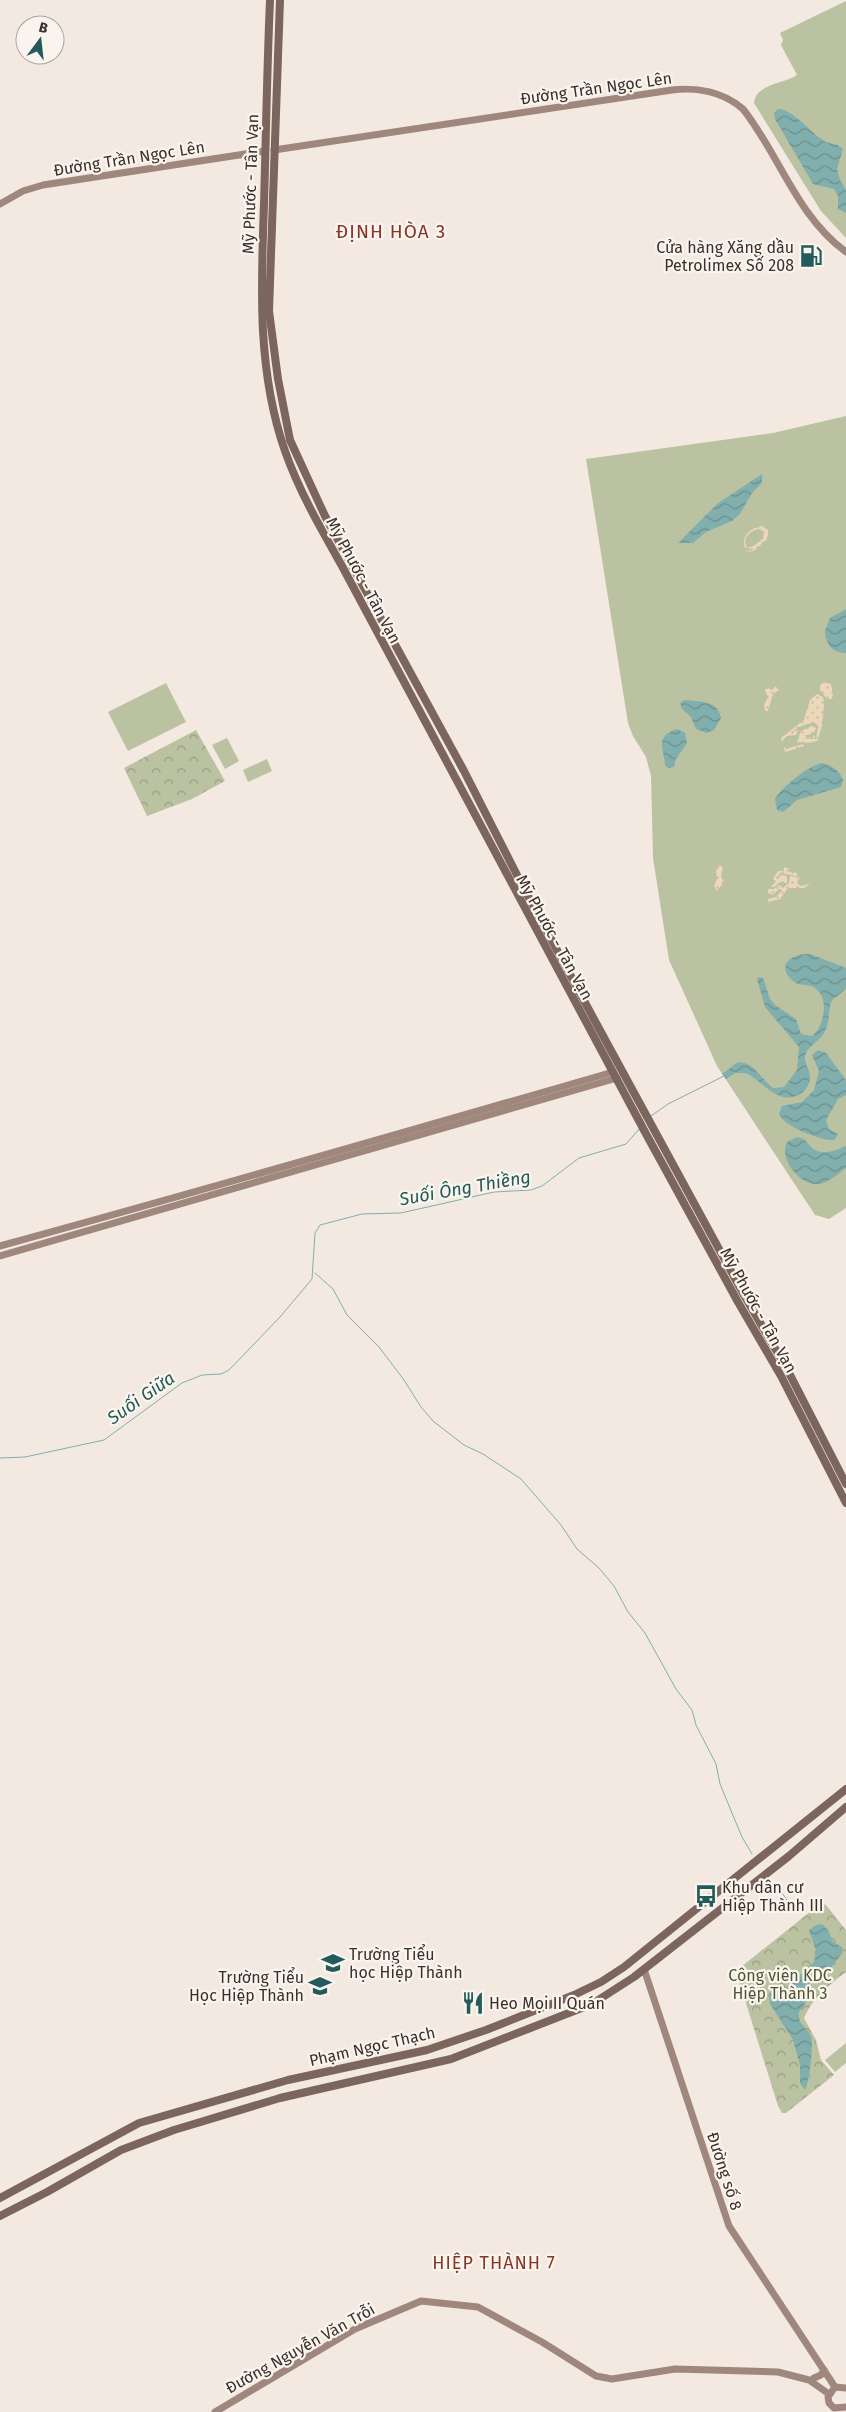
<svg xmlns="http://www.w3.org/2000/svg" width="846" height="2412" viewBox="0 0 846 2412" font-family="'Fira Sans',sans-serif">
<defs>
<pattern id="forest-crowns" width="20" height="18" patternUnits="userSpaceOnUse" patternTransform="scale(1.25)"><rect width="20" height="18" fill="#bac2a1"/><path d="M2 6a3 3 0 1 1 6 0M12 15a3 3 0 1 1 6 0" fill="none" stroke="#989e83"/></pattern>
<pattern id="sand-dots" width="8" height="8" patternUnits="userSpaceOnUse" patternTransform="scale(1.25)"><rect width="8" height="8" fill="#ecd7ba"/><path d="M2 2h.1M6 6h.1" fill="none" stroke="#cbb9a0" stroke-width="1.8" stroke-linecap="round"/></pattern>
<pattern id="water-waves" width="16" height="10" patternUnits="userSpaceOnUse" patternTransform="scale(1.25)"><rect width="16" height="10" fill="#81afad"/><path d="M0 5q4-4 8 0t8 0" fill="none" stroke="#6b8f8d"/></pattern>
</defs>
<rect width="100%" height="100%" fill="#f3e9e1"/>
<!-- grass -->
<g fill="#bac2a1">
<path d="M846,1v237l-25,-27 -67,-108c2,-19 29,-19 43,-28l-16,-30 2,-5 -3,-7z"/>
<path d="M846,416v792l-17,11 -14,-4 -98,-149 -48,-106 -16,-102 -2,-82 -5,-19 -13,-21 -5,-13 -42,-264 187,-26z"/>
<path d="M166,683l20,39 -58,29 -20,-39z"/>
<path d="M227,738l12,23 -14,8 -13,-24z"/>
<path d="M267,759l5,12 -24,11 -5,-12z"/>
<path d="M846,2043v20l-11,9 -10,-12z"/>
</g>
<!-- forest -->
<g fill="url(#forest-crowns)">
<path d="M196,730l29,51 -33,18 -45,17 -23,-48z"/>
<path d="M821,1903l5,2 20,25v42c-17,13 -33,25 -42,46l12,22 5,20 13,15 -48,38h-4l-4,-7 -42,-135z"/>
</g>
<!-- sand -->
<g fill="url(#sand-dots)" fill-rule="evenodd">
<path d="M762,526l6,4v8l-14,13 -9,1 10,-3 -10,-1c-4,-12 5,-20 17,-22zM760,529l4,3 -1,7 -11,8h-5l-2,-4c1,-9 7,-13 15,-14z"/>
<path d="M823,682l8,2 2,12 -2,3h-4l-7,-9v-4z"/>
<path d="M776,686l3,4 -6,4 -5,17h-3l-1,-6 4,-8 -3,-7 3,-2 4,2z"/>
<path d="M817,694l6,3 1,7 -2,21 -4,15 -5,3 -16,-1 4,-11 11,-5 4,2 -2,5 -10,3 8,2 3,-3v3l-14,1h15l2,-13 -3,-3c-6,-1 -20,5 -23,9l6,-2 -2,5 -9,1 -4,4v6l3,3 17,-5 1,2 -19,6 -4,-14 23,-18 6,-20z"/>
<path d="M720,865l3,3 -2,9 3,5 -7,9 -3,-5 3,-7 -1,-9z"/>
<path d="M784,867l13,4 -7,-2 -5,2 12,2v3l-17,-3 -4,7 5,-5 6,1v7l-7,-1 -6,5h-3l5,-6 -3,-2 5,-8h6z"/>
<path d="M790,876l10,1 -3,5 3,4 10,-2 -6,4h-16l-8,11 -12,3v-3l8,-2 6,-7 -3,-1 -6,6 -5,-2v-4h6l5,-4 4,3 6,-5z"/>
</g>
<!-- water -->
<g fill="url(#water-waves)">
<path d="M778,109c13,-1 33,23 43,30 7,6 16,3 22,10l-6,20 3,11 6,10v23l-8,-4v-13l-4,-7 -21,-5 -38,-65 -1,-6z"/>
<path d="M762,474v9l-10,10 -12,21 -8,7 -26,11 -13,11h-15l39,-39z"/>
<path d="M846,609v44c-13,0 -21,-9 -21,-22l5,-13z"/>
<path d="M684,700c13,2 34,-1 37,18l-7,12 -7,3 -11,-4 -5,-12 -9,-8 -2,-6z"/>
<path d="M677,729l8,4 2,10 -11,16 -2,8 -5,1 -4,-3c-1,-17 -11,-28 12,-36z"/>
<path d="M822,763c10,2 18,8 21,17l-2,7 -44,13 -14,12 -6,-2 -2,-11c6,-11 34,-34 47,-36z"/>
<path d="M810,954l36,14v21l-14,11c-5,11 -1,22 -8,33 -4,8 -18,14 -19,23 -1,8 6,15 5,23 -1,6 -4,12 -10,15 -22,13 -37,-13 -54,-21h-11l-9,6 -4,-5c5,-3 9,-7 13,-10 16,-8 27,17 38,24l11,-1 13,-17 2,-23 -34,-40 -8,-28 2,-2 4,1 7,21 5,6 21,14 5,15 11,2c12,-9 18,-38 3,-48 -7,-5 -15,-1 -22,-7 -18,-16 -1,-28 17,-27z"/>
<path d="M818,1050l8,3 20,27v15l-8,4 -12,21 3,9 9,5 -4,6c-13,1 -51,-14 -55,-26l3,-8 20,-4 12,-12 5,-19 -7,-16z"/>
<path d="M797,1137c7,1 9,4 13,9 11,11 24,5 36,0v22c-7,5 -18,15 -26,16 -19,3 -42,-25 -33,-42z"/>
<path d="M822,1924l6,6 5,12 9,5 1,5 -13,17h-10c-18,16 -5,26 -21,43 -2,11 7,15 12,24 3,6 -2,50 -6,54l-5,-7v-18l-7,-25 -23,-36 -1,-9 4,-7 14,-1 27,-25 2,-11 -7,-21 7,-5z"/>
</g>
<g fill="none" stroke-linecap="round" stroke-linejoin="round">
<!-- stream -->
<g stroke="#81afad" stroke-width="1">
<path d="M651,1116l17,-12 56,-28"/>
<path d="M315,1273l18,16 14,26 32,32 25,33 17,27 12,14 31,24 19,9 38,25 40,46 16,24 22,19 15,18 14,26 17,21 31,56 16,21 4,15 20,39 4,20 22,53 10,17"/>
<path d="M0,1458l25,-1 79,-17 78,-57 20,-8 19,-1 8,-4 51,-53 32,-38 3,-46 5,-8 42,-11 39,-1 93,-21 37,-2 11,-4 37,-28 47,-14 14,-16"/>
<path d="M775,1883l14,20"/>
</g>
<!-- secondary -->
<g stroke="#9f877e" stroke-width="7">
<path d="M274,150l398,-60c25,-3 51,2 71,19 37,47 53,106 103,143"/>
<path d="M0,204l23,-13 20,-6 222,-34"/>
<path d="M0,1246c205,-56 409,-115 613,-174"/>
<path d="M0,1256l617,-178"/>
<path d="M644,1969l85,257 106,161"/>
<path d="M814,2378l7,-3 3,-5"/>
<path d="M846,2388l-11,-1 -7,10 1,6 5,5 12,-1"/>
<path d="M215,2412l140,-83 66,-28 57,6 64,35 54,34 16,3 63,-10 103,3 31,8 20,14"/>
</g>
<!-- primary -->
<g stroke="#7b655d" stroke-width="8">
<path d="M270,0c-3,68 -4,136 -6,204 -3,83 -7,167 21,247 14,40 36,78 57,115l303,566 93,170 43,74 65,127"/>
<path d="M280,0l-11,311 9,68 12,61 35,76 139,255 55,108 77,144 148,272 43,74 59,115"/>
<path d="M0,2198l139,-75 149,-43 139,-30 59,-20 88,-35 27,-13 23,-15 222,-178"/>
<path d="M0,2216l47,-24 74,-42 53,-20 106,-32 171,-39 141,-55 42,-27 155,-121 57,-49"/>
</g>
</g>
<!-- icons -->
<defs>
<symbol id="fuel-bare" viewBox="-9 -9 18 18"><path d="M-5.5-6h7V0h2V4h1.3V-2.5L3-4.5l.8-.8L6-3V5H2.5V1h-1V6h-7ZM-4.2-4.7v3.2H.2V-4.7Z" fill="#225b59" stroke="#faf4ee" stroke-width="2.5" paint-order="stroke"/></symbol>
<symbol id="bus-bare" viewBox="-9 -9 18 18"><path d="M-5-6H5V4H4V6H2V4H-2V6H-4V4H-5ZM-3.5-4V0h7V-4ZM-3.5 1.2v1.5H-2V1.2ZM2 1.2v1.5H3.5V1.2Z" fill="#225b59" stroke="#faf4ee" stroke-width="2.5" paint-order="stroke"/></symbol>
<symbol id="school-bare" viewBox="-9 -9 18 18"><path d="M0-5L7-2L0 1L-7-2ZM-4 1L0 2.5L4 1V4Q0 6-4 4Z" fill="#225b59" stroke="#faf4ee" stroke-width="2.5" paint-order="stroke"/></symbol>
<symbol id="restaurant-bare" viewBox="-9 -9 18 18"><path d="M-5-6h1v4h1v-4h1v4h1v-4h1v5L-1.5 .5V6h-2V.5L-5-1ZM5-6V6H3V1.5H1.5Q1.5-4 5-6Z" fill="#225b59" stroke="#faf4ee" stroke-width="2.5" paint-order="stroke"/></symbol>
</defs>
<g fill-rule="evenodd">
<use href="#fuel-bare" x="795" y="240" width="32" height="32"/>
<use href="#bus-bare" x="690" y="1880" width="32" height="32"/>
<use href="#school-bare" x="317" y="1947" width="32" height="32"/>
<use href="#school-bare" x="304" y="1970" width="32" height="32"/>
<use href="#restaurant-bare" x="457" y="1987" width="32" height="32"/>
</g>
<g text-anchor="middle" stroke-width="4.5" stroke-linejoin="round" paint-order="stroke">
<!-- street labels -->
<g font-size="16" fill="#3a2f2b" stroke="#faf4ee">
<text transform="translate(596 88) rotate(-8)" y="6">Đường Trần Ngọc Lên</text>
<text transform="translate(129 158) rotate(-9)" y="6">Đường Trần Ngọc Lên</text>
<text transform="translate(250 184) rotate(-88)" y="6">Mỹ Phước - Tân Vạn</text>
<text transform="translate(364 580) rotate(62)" y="6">Mỹ Phước - Tân Vạn</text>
<text transform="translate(555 937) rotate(61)" y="6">Mỹ Phước - Tân Vạn</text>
<text transform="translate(759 1310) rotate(61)" y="6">Mỹ Phước - Tân Vạn</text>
<text transform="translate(372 2046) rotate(-13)" y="6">Phạm Ngọc Thạch</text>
<text transform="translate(725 2171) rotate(72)" y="6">Đường số 8</text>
<text transform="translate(300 2348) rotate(-29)" y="6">Đường Nguyễn Văn Trỗi</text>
</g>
<!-- poi labels -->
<g font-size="16" fill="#3a2f2b" stroke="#faf4ee" text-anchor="start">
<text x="794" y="253" text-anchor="end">Cửa hàng Xăng dầu<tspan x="794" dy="18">Petrolimex Số 208</tspan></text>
<text x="722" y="1893">Khu dân cư<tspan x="722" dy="18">Hiệp Thành III</tspan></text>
<text x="349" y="1960">Trường Tiểu<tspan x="349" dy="18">học Hiệp Thành</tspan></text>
<text x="304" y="1983" text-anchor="end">Trường Tiểu<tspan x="304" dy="18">Học Hiệp Thành</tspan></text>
<text x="489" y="2009">Heo Mọi II Quán</text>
</g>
<!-- park labels -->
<g font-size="16" fill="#4c5730" stroke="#faf4ee">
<text x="780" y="1981">Công viên KDC<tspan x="780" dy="18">Hiệp Thành 3</tspan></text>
</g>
<!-- water labels -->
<g font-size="18" font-style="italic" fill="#225b59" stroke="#faf4ee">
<text transform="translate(465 1188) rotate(-10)" y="6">Suối Ông Thiềng</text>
<text transform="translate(141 1398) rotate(-35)" y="6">Suối Giữa</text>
</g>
<!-- neighbourhood labels -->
<g font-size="18" letter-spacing="1" fill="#873527" stroke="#faf4ee">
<text x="494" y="2269">HIỆP THÀNH 7</text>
</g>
<!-- quarter labels -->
<g font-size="19" letter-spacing="1" fill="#873527" stroke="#faf4ee">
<text x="391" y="238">ĐỊNH HÒA 3</text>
</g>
</g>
<!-- north arrow -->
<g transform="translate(40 40) rotate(15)"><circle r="24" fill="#faf4ee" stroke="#ada5a0"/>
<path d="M0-4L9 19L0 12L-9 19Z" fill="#225b59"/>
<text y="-8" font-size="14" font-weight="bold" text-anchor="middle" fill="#3a2f2b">B</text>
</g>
</svg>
